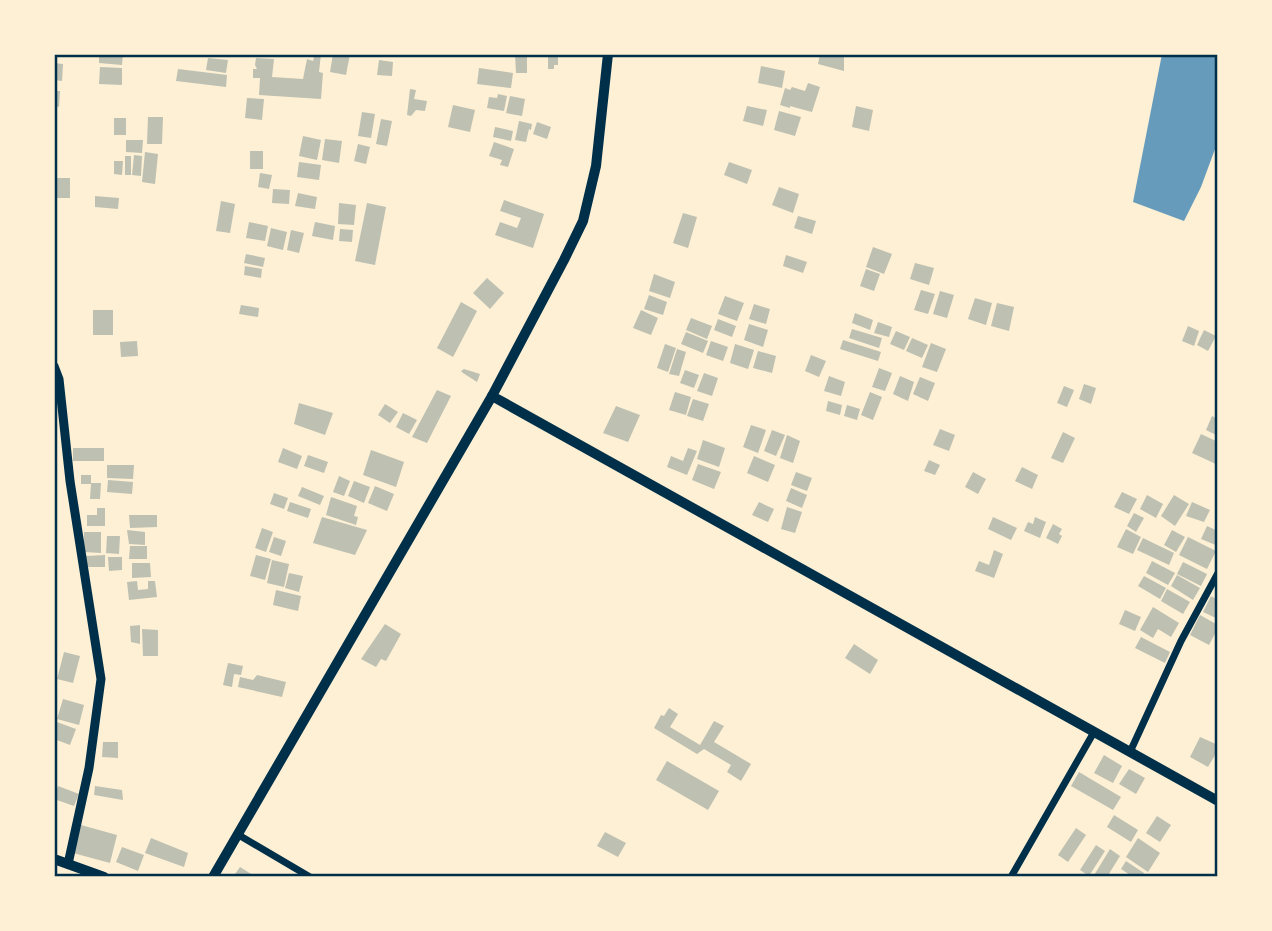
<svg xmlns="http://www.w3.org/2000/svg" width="1272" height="931" viewBox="0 0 1272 931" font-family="'Source Sans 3',sans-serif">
<rect width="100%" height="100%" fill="#fdf0d5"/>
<!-- water -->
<path fill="#669bbc" d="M1162,54h56v87l-17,46 -17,34 -51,-19z"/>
<!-- building -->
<g fill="#bec0b2">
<path d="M99,54h24l-1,11 -23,-2z"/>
<path d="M307,54h14l-2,18 4,1 -2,26 -62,-4 1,-17h-7v-9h4l-2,-4 1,-7 18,1 -2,18 31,2 4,-20 6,2 1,-4z"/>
<path d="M333,54h17l-4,21 -16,-3z"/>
<path d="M515,54h12v19h-11z"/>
<path d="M548,54h10v11h-4v4h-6z"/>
<path d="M820,54h24v17l-26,-7z"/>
<path d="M208,58l20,2 -2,13 -20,-3z"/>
<path d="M379,60l14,2 -1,14 -15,-1z"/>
<path d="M54,63l9,1 -1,17 -8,-1z"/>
<path d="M761,66l24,5 -3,17 -24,-5z"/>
<path d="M100,67l22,1v17l-23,-1z"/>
<path d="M479,68l34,5 -2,15 -34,-4z"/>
<path d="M178,69l49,6 -1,12 -50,-6z"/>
<path d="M808,83l12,4 -8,25 -22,-6v2l-10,-3 5,-17 5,2 2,-3 13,4z"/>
<path d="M410,89l6,1 -2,9 13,2 -2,10 -9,-1 -5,6 -4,-1z"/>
<path d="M54,91h6l-1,16 -5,-1z"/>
<path d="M498,94l9,2 -3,15 -17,-3 2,-11 8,1z"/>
<path d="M510,96l15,3 -3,17 -16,-3z"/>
<path d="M247,98l17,1 -2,21 -17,-2z"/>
<path d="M453,105l22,5 -5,22 -22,-5z"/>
<path d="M747,106l20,4 -4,16 -20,-5z"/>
<path d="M856,106l17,4 -4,21 -17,-4z"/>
<path d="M779,111l22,6 -6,19 -21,-6z"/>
<path d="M362,112l13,2 -4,24 -13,-2z"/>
<path d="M148,117h15l-1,27h-15z"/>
<rect x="114" y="118" width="12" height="17"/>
<path d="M381,119l11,2 -5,25 -11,-2z"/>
<path d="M519,121l13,3 -1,6 -2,-1 -3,13 -11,-2z"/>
<path d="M537,122l14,5 -4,12 -14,-5z"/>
<path d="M495,127l18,4 -2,10 -18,-4z"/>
<path d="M303,136l18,4 -4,20 -18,-4z"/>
<path d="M325,139l17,2 -3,22 -17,-3z"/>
<path d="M126,140h17l-1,13 -16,-1z"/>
<path d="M494,142l20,7 -6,18 -8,-2 2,-5 -13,-4z"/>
<path d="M358,144l12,3 -4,17 -12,-3z"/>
<rect x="250" y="151" width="13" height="18"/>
<path d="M145,152l13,2 -3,30 -13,-2z"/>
<path d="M134,155l8,1 -1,20 -9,-1z"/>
<rect x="125" y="156" width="6" height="19"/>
<path d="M114,161h9l-1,14 -8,-1z"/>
<path d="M299,162l22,3 -2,15 -22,-3z"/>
<path d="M729,162l23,8 -5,14 -23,-9z"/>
<path d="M260,173l12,2 -3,14 -11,-2z"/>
<rect x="54" y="178" width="16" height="20"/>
<path d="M779,187l20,7 -6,19 -21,-8z"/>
<path d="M273,189l17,1 -1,14 -17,-1z"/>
<path d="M298,193l19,4 -2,12 -20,-3z"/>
<path d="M95,196l24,2 -1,11 -23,-2z"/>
<path d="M504,200l40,14 -11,34 -38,-13 5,-13 17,6 4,-10 -21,-7z"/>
<path d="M221,201l14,3 -5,29 -14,-2z"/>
<path d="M339,203l17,2 -2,20 -16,-1z"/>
<path d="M367,203l19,4 -11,58 -20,-4z"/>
<path d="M683,213l14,4 -9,31 -15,-5z"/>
<path d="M798,216l18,5 -4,13 -18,-6z"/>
<path d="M249,222l19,4 -3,15 -19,-3z"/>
<path d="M315,222l20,4 -2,14 -21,-4z"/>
<path d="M271,228l16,4 -4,18 -16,-4z"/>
<path d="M340,229l13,1 -1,12 -13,-1z"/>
<path d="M291,230l13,3 -5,20 -12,-3z"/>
<path d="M873,247l19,7 -8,20 -18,-7z"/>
<path d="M246,254l19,4 -2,9 -19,-4z"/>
<path d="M786,255l21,7 -4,11 -20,-7z"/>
<path d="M915,263l19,5 -5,17 -19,-6z"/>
<path d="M245,266l17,3 -1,9 -17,-3z"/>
<path d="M866,269l14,5 -6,17 -14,-5z"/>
<path d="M654,274l21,8 -5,16 -21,-7z"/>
<path d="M487,278l17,15 -14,16 -17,-16z"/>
<path d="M921,290l14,4 -7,20 -14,-4z"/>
<path d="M940,291l14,4 -7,23 -14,-4z"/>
<path d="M649,295l18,7 -4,13 -19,-6z"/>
<path d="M725,296l19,7 -7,18 -19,-7z"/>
<path d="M975,298l17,5 -6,22 -18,-6z"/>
<path d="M461,302l16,9 -24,46 -16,-9z"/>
<path d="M997,303l17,4 -5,24 -18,-5z"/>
<path d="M754,304l16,5 -4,15 -17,-5z"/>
<path d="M241,305l18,3 -1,9 -19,-3z"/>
<rect x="93" y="310" width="20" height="25"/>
<path d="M641,310l17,8 -7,17 -18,-7z"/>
<path d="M855,313l18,7 -3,10 -18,-7z"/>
<path d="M691,318l21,8 -5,13 -21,-9z"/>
<path d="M718,319l18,7 -4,11 -18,-7z"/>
<path d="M878,322l14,5 -3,10 -15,-4z"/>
<path d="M749,324l19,6 -5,17 -19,-7z"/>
<path d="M1188,326l11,5 -5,15 -12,-5z"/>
<path d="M852,329l30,9 -3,10 -30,-10z"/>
<path d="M1204,330l12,6 -8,15 -11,-6z"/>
<path d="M896,331l14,6 -6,13 -14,-6z"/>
<path d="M686,332l22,9 -5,12 -22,-9z"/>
<path d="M912,338l16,7 -6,13 -16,-7z"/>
<path d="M843,340l38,12 -3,9 -38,-12z"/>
<path d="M137,341l1,15 -17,1 -1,-15z"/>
<path d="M711,341l17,6 -5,14 -17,-6z"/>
<path d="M931,343l15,6 -9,23 -15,-5z"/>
<path d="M665,344l11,4 -8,24 -11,-4z"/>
<path d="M735,344l19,6 -6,19 -18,-6z"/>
<path d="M677,349l9,3 -7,24 -10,-2z"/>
<path d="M758,351l18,5 -4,17 -19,-5z"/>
<path d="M811,355l15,6 -7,16 -14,-6z"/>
<path d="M879,368l13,5 -7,18 -13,-4z"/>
<path d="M464,369l16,5 -3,8 -14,-9 -2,-2z"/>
<path d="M685,370l14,5 -5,13 -14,-5z"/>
<path d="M704,373l14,5 -6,18 -15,-5z"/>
<path d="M829,376l16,6 -4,14 -17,-5z"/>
<path d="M900,376l14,6 -6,19 -15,-7z"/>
<path d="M920,377l15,6 -7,18 -15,-7z"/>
<path d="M1084,384l12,4 -5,16 -12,-5z"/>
<path d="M1064,386l10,4 -7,17 -10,-4z"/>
<path d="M437,390l14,6 -24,47 -15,-6z"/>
<path d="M675,392l16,5 -5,18 -17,-5z"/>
<path d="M870,392l12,5 -9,23 -12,-5z"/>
<path d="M693,399l16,5 -6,17 -16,-5z"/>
<path d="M828,401l14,4 -2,10 -14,-4z"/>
<path d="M299,403l34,10 -8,22 -31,-11z"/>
<path d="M385,404l13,8 -8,11 -12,-8z"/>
<path d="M847,405l13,4 -3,11 -13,-4z"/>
<path d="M616,406l24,9 -12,27 -25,-9z"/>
<path d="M403,413l14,7 -8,14 -13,-7z"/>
<path d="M1212,416l6,3v17l-12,-6z"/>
<path d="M751,425l15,5 -8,23 -15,-6z"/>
<path d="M940,429l15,6 -6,16 -16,-6z"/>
<path d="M772,430l13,5 -9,21 -12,-5z"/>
<path d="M1063,432l12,6 -12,25 -12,-5z"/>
<path d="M1201,434l17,8v23l-26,-12z"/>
<path d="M787,435l13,6 -7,22 -13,-5z"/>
<path d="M703,440l22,8 -6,19 -22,-8z"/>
<rect x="73" y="448" width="31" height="13"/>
<path d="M283,448l19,8 -5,13 -19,-7z"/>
<path d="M688,448l9,3 -10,24 -20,-8 4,-11 12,5z"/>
<path d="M371,450l33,12 -8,25 -33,-12z"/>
<path d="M308,455l20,7 -4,11 -20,-7z"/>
<path d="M754,456l21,9 -7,17 -21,-9z"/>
<path d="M929,460l11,5 -5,10 -11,-4z"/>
<path d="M698,464l23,8 -7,17 -22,-9z"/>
<path d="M107,465h27l-1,14 -26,-1z"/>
<path d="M1022,467l16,8 -6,14 -17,-8z"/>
<path d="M796,472l16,6 -5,13 -16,-6z"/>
<path d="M973,472l13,7 -8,15 -13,-7z"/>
<path d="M81,475h10v8h10l-1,16h-10l1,-15h-10z"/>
<path d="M339,476l11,5 -6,15 -11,-4z"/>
<path d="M108,480l25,2 -1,12 -25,-2z"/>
<path d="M354,481l16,6 -6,16 -16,-7z"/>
<path d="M375,486l19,8 -7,17 -19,-8z"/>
<path d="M302,487l22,9 -4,9 -22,-9z"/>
<path d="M791,488l16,7 -5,13 -16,-7z"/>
<path d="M1122,492l15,7 -8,15 -15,-7z"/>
<path d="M274,493l14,5 -4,11 -14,-5z"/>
<path d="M1147,495l16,9 -7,14 -16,-9z"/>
<path d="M1174,495l15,9 -14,22 -14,-10z"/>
<path d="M331,497l26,9 -3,10 4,1 -2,8 -30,-10z"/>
<path d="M290,502l21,7 -3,9 -21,-7z"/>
<path d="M759,502l15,7 -6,13 -16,-7z"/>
<path d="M1192,502l18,8 -6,12 -18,-6z"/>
<path d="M787,507l15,5 -7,21 -14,-4z"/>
<path d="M97,508h8v18h-18v-11h10z"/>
<path d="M1134,513l10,5 -8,14 -9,-6z"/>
<path d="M129,515h28v12l-27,1z"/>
<path d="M322,517l45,13 -12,25 -42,-12z"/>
<path d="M993,517l24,11 -6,12 -23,-11z"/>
<path d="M1035,517l11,5 -6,16 -16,-7 4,-9 5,2z"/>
<path d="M1053,524l9,5 -3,5 3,2 -4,8 -12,-6z"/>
<path d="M1207,526l11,5v15l-17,-7z"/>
<path d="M262,528l11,4 -7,20 -11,-4z"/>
<path d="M1126,529l15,8 -8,17 -16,-7z"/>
<path d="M127,530l18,2v13l-16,-1z"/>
<path d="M1172,530l13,7 -9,15 -12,-7z"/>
<path d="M84,532h17v21l-17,-1z"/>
<path d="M107,536h13l-1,18 -13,-1z"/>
<path d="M274,537l12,4 -5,15 -12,-4z"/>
<path d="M1188,537l28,14 -9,18 -28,-14z"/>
<path d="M1143,538l31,15 -5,12 -32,-15z"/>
<path d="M130,546h17v13h-18z"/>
<path d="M994,550l9,4 -9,24 -19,-7 4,-10 10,4z"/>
<path d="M105,555v12h-19v-11z"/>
<path d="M256,555l15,4 -6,21 -15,-4z"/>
<path d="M108,557h14v13l-13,1z"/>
<path d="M272,560l17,4 -5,23 -17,-4z"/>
<path d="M1152,561l23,12 -7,12 -22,-12z"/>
<path d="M1183,562l24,12 -6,12 -24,-12z"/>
<path d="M132,563h18l1,14 -19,1z"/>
<path d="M289,573l14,3 -4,16 -14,-4z"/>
<path d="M1177,575l23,13 -7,12 -22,-14z"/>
<path d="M1144,576l22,12 -6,11 -22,-13z"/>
<path d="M137,581l1,9 10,-1v-8h7l2,16 -28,3 -2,-18z"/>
<path d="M1167,589l23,13 -7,12 -22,-13z"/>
<path d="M276,590l25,6 -3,15 -25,-6z"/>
<path d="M1211,596l7,4v19l-15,-7z"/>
<path d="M1153,607l26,16 -8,14 -13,-8 -5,9 -13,-8z"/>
<path d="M1125,610l16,7 -6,14 -16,-7z"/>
<path d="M1200,615l18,10v3l-9,17 -19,-10z"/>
<path d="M385,624l16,10 -15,27 -5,-2 -5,8 -15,-8z"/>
<path d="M140,625v19l-9,-2 -1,-16z"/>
<path d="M142,629l16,1v26h-15z"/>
<path d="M1141,637l29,15 -5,11 -30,-15z"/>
<path d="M854,644l24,16 -8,14 -25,-16z"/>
<path d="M64,652l16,4 -7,27 -16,-4z"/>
<path d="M228,663l15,3 -2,9 -7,-1 -2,13 -9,-2z"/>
<path d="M257,675l29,7 -4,15 -44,-10 2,-10 13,3z"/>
<path d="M63,699l21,6 -5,20 -22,-6z"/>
<path d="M669,708l9,6 -8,13 30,18 14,-24 10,5 -10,16 37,22 -10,17 -14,-9 4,-7 -27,-16 -7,5 -43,-26 7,-13 3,1z"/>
<path d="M54,721l22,8 -6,16 -16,-6z"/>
<path d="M1200,737l18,8v5l-10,17 -18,-10z"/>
<path d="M103,742h15v16l-16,-1z"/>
<path d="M1104,755l18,11 -9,17 -19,-10z"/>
<path d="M667,761l52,30 -11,19 -52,-30z"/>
<path d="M1129,769l16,9 -9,16 -17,-10z"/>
<path d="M1079,772l42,25 -8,13 -42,-24z"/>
<path d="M58,786l21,8 -5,12 -20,-7z"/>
<path d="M95,786l27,4 1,10 -29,-5z"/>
<path d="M1114,815l24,15 -7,12 -24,-15z"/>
<path d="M1157,816l14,9 -11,17 -14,-9z"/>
<path d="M81,825l36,10 -7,28 -37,-10z"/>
<path d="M1076,828l10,7 -18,27 -10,-7z"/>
<path d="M605,832l21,11 -8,14 -21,-11z"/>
<path d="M151,838l37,15 -4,14 -39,-14z"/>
<path d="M1138,838l22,15 -12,19 -22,-15z"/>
<path d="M1096,845l9,6 -16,25 -9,-6z"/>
<path d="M122,847l22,8 -6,16 -22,-9z"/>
<path d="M1110,849l10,7 -13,21h-14z"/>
<path d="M1126,861l18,12 -2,4h-9l-12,-8z"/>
<path d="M240,867l16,10h-23z"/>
</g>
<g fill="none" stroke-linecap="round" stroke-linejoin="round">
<!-- minor -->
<g stroke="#003049" stroke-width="7">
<path d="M1130,752l51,-111 37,-68"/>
<path d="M237,834l73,43"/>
<path d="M1011,877l83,-145"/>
</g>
<!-- tertiary -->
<path stroke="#003049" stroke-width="9" d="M54,366l5,13 11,102 31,198 -12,89 -21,96"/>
<!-- secondary -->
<g stroke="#003049" stroke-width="10">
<path d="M54,859l50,18"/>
<path d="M213,877l279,-481"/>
</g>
<!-- trunk -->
<path stroke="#003049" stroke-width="10" d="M608,54l-12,112 -13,55 -19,39 -72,136 726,405"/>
</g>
<!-- border -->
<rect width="1272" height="931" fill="none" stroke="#fdf0d5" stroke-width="112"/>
<rect x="56" y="56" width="1160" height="819" fill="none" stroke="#003049" stroke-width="2.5"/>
</svg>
